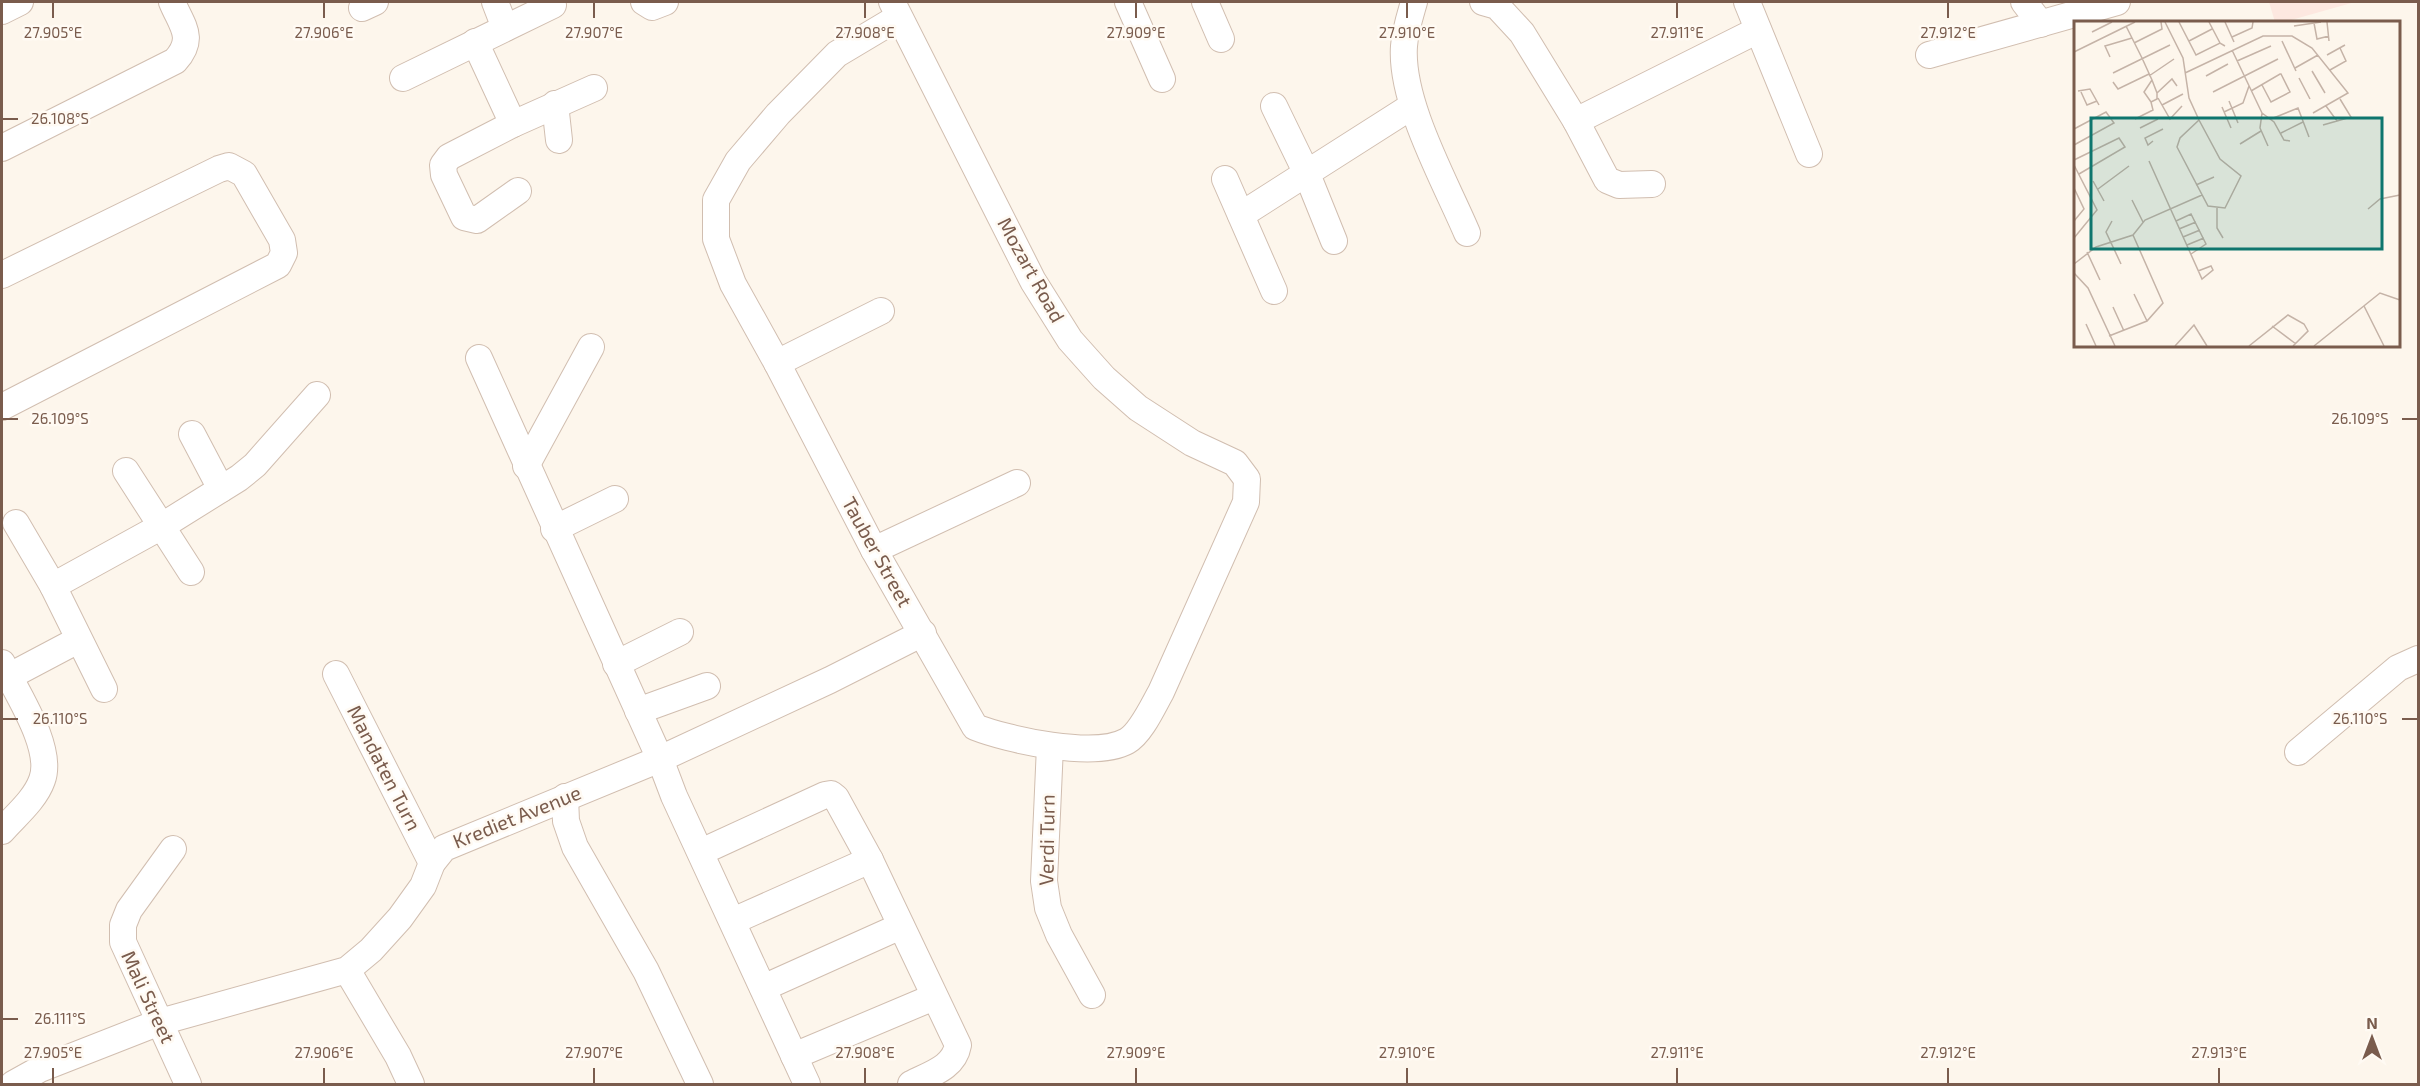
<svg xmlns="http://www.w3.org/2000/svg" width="2420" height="1086" viewBox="0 0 2420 1086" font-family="'Exo 2',sans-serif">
<rect width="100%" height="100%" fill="#fdf6ec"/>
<!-- commercial -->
<path fill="#fde8e0" d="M2269,2h86l-71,20h-9z"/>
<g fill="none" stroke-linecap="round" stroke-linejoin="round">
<defs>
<g id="minor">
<path d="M495,2l10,26"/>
<path d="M644,2l8,5 13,-5"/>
<path d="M892,2l141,279 37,59 34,38 34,30 54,35 43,20 12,16 -1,23 -85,190c-8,14 -20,41 -34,49 -32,18 -119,-1 -152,-14l-101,-177 -97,-187 -44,-79 -17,-45v-39l22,-39 40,-47 59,-60 62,-37"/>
<path d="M1128,2l34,77"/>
<path d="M1205,2l16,37"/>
<path d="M1414,2c-4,14 -9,29 -10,44 -4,56 41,135 63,187"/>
<path d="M1483,2l14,4 25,27 54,88 31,59 12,5 33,-1"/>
<path d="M1747,2l62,152"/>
<path d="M2024,2l17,22"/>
<path d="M362,8l13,-6"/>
<path d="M2,11l18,-9"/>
<path d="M475,42l38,82"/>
<path d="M1929,55l188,-53"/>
<path d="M403,78l150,-73"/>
<path d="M555,104l4,36"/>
<path d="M1274,106l33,68 27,67"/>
<path d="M1576,121l182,-91"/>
<path d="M2,148l173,-87c21,-23 7,-35 -3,-59"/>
<path d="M1225,179l49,112"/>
<path d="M518,191l-41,29 -13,-3 -20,-42 -1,-10 6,-8 64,-33 81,-36"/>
<path d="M1241,215l171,-109"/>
<path d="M2,275l217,-106 10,-3 15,8 38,66 2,13 -6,12 -276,142"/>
<path d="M479,358l181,401 14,37 133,288"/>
<path d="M777,363l104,-52"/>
<path d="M192,434l29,55"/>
<path d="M526,466l65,-119"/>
<path d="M126,471l65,101"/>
<path d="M16,523l37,63 51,103"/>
<path d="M554,529l61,-30"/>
<path d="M874,550l143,-67"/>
<path d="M53,586l109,-60 77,-48 16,-13 62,-70"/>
<path d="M2,663c14,29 52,85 40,117 -7,20 -27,36 -40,51"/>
<path d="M616,664l64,-32"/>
<path d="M336,674l96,189"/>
<path d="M8,677l70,-37"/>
<path d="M638,711l69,-25"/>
<path d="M1050,746l-6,135 4,27 11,27 33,60"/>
<path d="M2298,752l100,-84 20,-9"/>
<path d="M565,797l1,24 9,26 71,124 54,113"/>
<path d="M173,849l-44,61 -6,15v17l65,142"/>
<path d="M701,852l124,-57 6,-1 5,4 34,62 88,185c-4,23 -28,29 -47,39"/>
<path d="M733,921l137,-61"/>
<path d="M347,970l51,86 13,28"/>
<path d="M763,988l138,-62"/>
<path d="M794,1056l140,-59"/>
<path d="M13,1084l27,-15 120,-47 187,-52 24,-20 29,-32 23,-32 9,-23 12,-15 216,-89 170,-79 93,-47"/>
</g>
</defs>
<!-- minor casing -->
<use href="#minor" stroke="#d1beb0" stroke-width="28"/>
<!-- minor -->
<use href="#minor" stroke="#fff" stroke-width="26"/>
</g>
<!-- ticks -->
<path fill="none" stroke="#7a5c4d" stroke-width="2" d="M53,3v15M324,3v15M594,3v15M865,3v15M1136,3v15M1407,3v15M1677,3v15M1948,3v15M3,119h15M3,419h15M2402,419h15M3,719h15M2402,719h15M3,1019h15M53,1068v15M324,1068v15M594,1068v15M865,1068v15M1136,1068v15M1407,1068v15M1677,1068v15M1948,1068v15M2219,1068v15"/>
<g text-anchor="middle" stroke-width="5" stroke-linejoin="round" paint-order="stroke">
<!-- street labels -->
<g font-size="20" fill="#7a5c4d" stroke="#fffaf3">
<text transform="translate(1031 270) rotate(61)" y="7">Mozart Road</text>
<text transform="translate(877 552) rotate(61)" y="7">Tauber Street</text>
<text transform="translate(384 768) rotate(63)" y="7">Mandaten Turn</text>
<text transform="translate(517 817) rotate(-22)" y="7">Krediet Avenue</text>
<text transform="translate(1047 840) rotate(-89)" y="7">Verdi Turn</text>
<text transform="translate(148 997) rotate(65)" y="7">Mali Street</text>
</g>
</g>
<!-- overview -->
<g transform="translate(2074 21)">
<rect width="326" height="326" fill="#fdf6ec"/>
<path fill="none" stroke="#c5b3a7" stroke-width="1.5" d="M91,1l18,36 6,40 10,22 21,39 21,17 -16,32 -17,-2 -31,-59 3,-9 19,-18M105,1l17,33 24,-12 5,3M135,1l11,21M151,1l9,20M253,1l2,19M240,2l3,16 12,-3M52,5l16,32 10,22 5,13v6l-6,3 -7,-10 8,-12M220,5l27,-4M18,11l20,-10M158,16l20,-9 1,-6M115,20l23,-12M208,20l14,30M60,22l28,-14 -1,-7M158,29l30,63 -2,15 8,18M0,31l61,-30M253,34l18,-10M36,36l-5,-11 27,-8M163,40l34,-15M221,47l23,-13M256,49l16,-9 -6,-13M238,50l13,22M39,52l57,-28M111,52l78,-37h29l20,12 36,45 -35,20M75,55l25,-17M132,55l22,-12M225,57l11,21M39,61l5,7 31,-15M4,70l12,-2 9,16M177,70l29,-17h1l9,18 -19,10 -9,-17M7,71l6,13 10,-4M139,71l65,-33M83,72l15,-14 5,7M84,77l12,21 12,-13M155,80l9,22M88,84l21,-11M252,85l11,15M148,86l9,21M150,91l19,-9 6,-17M188,92l12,9 10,18 6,1M61,98l18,-9 -2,-8M197,98l27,-11 11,29M249,104l28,-8 -11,-18M66,107l18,-9M0,108l32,-17 8,11 -40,22M207,112l22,-11M79,120l-5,4 -3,-7 18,-9M166,123l21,-13M0,139l45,-22 6,9 -46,27M75,140l53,118 11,-9 -2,-4 -13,5M0,144l23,45 -23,28M19,160l11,20M122,164l18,-8M0,167l10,21 -10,12M24,168l31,-23M58,179l11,22M143,187v20l6,10M294,188l12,-10 20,-4M38,200l-6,11 15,32M102,200l15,-7 15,30 -15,10M105,208l17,-7M109,216l17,-7M113,224l17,-7M13,231l13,28M0,243l22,-17 37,-12 12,-15 57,-25M0,252l14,15 27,58M60,273l13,27M290,285l20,40M39,286l11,24M12,303l10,22M198,305l24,18M35,315l38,-15 16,-18 -30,-68M101,325l19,-21 13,21M175,325l39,-31 16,9 4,7 -15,15M240,325l66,-53 20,7"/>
<path fill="#0f766e" fill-opacity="0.15" stroke="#0f766e" stroke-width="3" d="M17,97h291v131h-291z"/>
<rect width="326" height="326" fill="none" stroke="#7a5c4d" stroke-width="3"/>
</g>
<g font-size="15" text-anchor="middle" fill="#7a5c4d" stroke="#fffaf3" stroke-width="5" stroke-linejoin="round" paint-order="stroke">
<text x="53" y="38">27.905°E</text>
<text x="324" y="38">27.906°E</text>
<text x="594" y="38">27.907°E</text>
<text x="865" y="38">27.908°E</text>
<text x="1136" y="38">27.909°E</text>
<text x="1407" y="38">27.910°E</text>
<text x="1677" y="38">27.911°E</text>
<text x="1948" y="38">27.912°E</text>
<text x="60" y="124">26.108°S</text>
<text x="60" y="424">26.109°S</text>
<text x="2360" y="424">26.109°S</text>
<text x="60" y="724">26.110°S</text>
<text x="2360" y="724">26.110°S</text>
<text x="60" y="1024">26.111°S</text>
<text x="53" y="1058">27.905°E</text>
<text x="324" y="1058">27.906°E</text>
<text x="594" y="1058">27.907°E</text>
<text x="865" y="1058">27.908°E</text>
<text x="1136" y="1058">27.909°E</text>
<text x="1407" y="1058">27.910°E</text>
<text x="1677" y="1058">27.911°E</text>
<text x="1948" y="1058">27.912°E</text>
<text x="2219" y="1058">27.913°E</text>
</g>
<!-- border -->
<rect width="2420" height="1086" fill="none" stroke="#7a5c4d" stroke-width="6"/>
<!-- north arrow -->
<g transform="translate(2372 1038)" stroke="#fffaf3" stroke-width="4.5" paint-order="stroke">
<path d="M0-4.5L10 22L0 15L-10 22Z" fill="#7a5c4d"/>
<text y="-9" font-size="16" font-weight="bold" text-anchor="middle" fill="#7a5c4d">N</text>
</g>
</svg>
